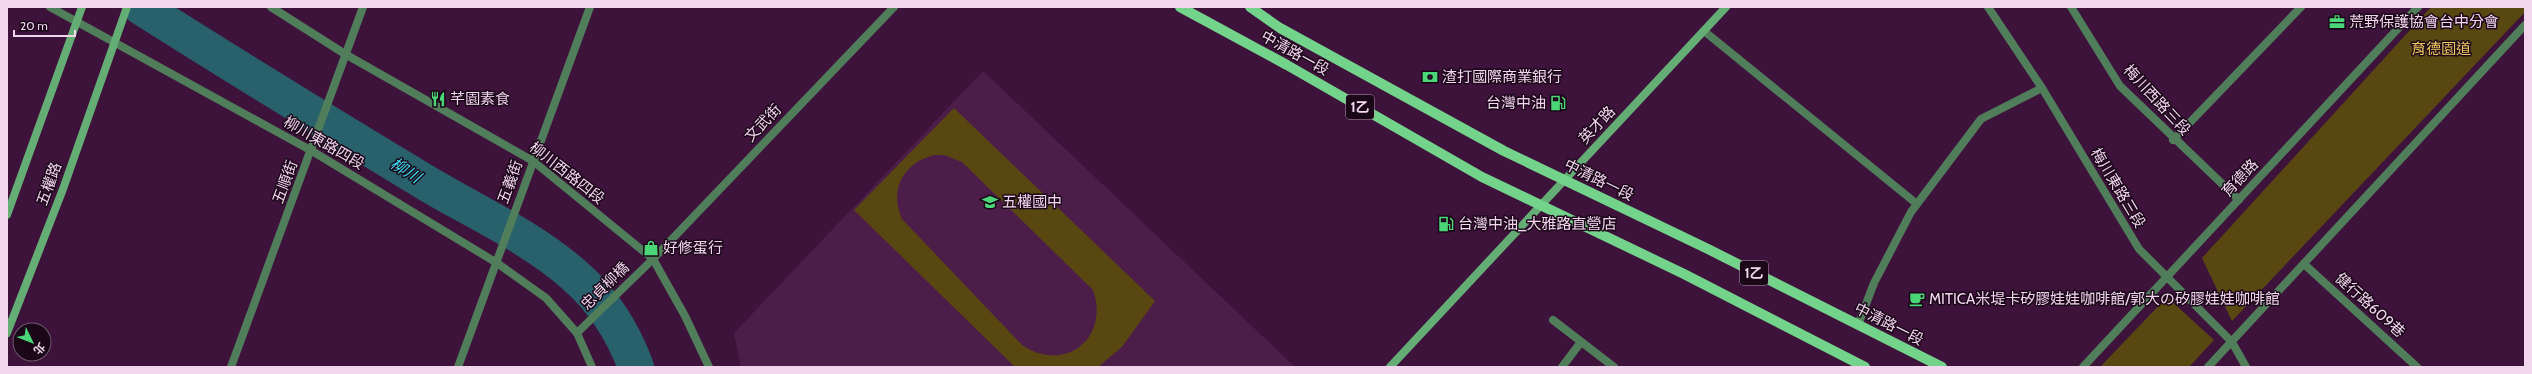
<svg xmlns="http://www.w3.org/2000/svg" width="2532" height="374" viewBox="0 0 2532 374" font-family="Cabin,'Noto Sans TC','Noto Sans JP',sans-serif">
<rect width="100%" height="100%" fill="#3e133b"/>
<!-- built -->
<path fill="#4d1d4a" d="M983,71l312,296h-554l-7,-34z"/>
<!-- green -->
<g fill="#594712" fill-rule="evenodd">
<path d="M2431,7h94v5l-293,309 -30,-63z"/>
<path d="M954,108l201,193 -33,46 -24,20h-83l-161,-157zM934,155h10l18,7 131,128c17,48 -28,84 -71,55l-120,-126c-13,-29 1,-56 32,-64z"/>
<path d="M2167,297l47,43 -25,27h-89z"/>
</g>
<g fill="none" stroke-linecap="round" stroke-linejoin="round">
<!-- river -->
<path stroke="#28616b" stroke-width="36" d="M141,7c95,60 191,119 287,177 49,29 103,53 146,91 28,24 49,57 62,92"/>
<!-- street -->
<g stroke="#507d5a" stroke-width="8">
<path d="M50,7l262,144 185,112 49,35 31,35 15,34"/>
<path d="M271,7l74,47 188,107 120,98 32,57 24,51"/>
<path d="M1988,7l54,81 97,161 93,93 14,25"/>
<path d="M2071,7l49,79 119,114"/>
<path d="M1704,31l213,173"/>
<path d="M2173,140l128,-133"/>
<path d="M2304,264l113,103"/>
<path d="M1553,320l61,47"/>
<path d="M1858,325l16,-42 37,-71 70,-93 61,-31"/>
<path d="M577,333l76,-74 241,-252"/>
<path d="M231,367l132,-360"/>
<path d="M458,367l132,-360"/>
<path d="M1562,367l19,-25"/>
<path d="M2083,367l335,-360"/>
<path d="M2208,367l317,-342"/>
</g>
<!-- secondary -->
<g stroke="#64ae76" stroke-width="8">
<path d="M7,215l75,-208"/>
<path d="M7,333l56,-144 64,-182"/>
<path d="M1390,367l336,-360"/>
</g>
<!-- primary -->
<g stroke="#73d38b" stroke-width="10">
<path d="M1180,7l107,58 195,112 202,97 181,93"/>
<path d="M1250,7l30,21 224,123 204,98 234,118"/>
</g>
</g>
<!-- icons -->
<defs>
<symbol id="office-bare" viewBox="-9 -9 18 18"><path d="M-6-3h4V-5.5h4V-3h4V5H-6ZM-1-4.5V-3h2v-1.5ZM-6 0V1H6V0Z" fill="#4bd677" stroke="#1a0819" stroke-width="2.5" paint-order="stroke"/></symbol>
<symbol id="bank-bare" viewBox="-9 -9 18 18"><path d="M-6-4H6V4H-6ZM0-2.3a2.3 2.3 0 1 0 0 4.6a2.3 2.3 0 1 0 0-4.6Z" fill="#4bd677" stroke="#1a0819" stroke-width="2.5" paint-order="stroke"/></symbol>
<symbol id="restaurant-bare" viewBox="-9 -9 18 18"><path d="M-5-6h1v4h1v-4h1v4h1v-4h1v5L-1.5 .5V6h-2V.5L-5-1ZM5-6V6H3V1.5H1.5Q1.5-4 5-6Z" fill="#4bd677" stroke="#1a0819" stroke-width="2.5" paint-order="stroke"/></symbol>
<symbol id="fuel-bare" viewBox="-9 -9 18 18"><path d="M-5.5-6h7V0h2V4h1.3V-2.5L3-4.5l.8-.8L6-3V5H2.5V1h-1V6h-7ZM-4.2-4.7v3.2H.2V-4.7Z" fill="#4bd677" stroke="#1a0819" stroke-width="2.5" paint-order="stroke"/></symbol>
<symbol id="school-bare" viewBox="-9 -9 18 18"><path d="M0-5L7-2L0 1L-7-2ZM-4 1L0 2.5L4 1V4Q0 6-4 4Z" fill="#4bd677" stroke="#1a0819" stroke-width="2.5" paint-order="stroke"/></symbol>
<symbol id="shop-bare" viewBox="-9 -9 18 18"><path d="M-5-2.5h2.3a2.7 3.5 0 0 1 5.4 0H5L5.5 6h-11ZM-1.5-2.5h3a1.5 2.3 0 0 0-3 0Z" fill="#4bd677" stroke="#1a0819" stroke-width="2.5" paint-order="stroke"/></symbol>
<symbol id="cafe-bare" viewBox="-9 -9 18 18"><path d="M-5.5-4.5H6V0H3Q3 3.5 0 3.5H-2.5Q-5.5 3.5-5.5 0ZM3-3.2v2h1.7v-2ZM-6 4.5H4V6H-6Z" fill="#4bd677" stroke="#1a0819" stroke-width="2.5" paint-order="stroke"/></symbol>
</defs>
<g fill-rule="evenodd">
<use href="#office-bare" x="2326" y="11" width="22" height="22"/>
<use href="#bank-bare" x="1419" y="66" width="22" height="22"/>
<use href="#restaurant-bare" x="427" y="88" width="22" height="22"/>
<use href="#fuel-bare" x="1547" y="92" width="22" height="22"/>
<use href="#school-bare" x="979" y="191" width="22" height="22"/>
<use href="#fuel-bare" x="1435" y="213" width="22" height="22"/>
<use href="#shop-bare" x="640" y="237" width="22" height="22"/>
<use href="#cafe-bare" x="1906" y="288" width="22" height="22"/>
</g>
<g text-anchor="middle" stroke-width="3" stroke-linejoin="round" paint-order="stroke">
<!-- shield labels -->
<g fill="#1a0819" stroke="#b198ae" stroke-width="1">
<rect x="1346" y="95" width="28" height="24" rx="3"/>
<rect x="1740" y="261" width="28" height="24" rx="3"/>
</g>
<g font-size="14" font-weight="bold" fill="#f2d6ee">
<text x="1360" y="112">1乙</text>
<text x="1754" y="278">1乙</text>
</g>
<!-- poi labels -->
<g font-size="15" fill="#f2d6ee" stroke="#1a0819" text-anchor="start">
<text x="2349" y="27">荒野保護協會台中分會</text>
<text x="1442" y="82">渣打國際商業銀行</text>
<text x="450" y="104">芊園素食</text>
<text x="1546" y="108" text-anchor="end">台灣中油</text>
<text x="1002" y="207">五權國中</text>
<text x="1458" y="229">台灣中油_大雅路直營店</text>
<text x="663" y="253">好修蛋行</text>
<text x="1929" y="304">MITICA米堤卡矽膠娃娃咖啡館/郭大の矽膠娃娃咖啡館</text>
</g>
<!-- park labels -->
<g font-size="15" fill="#f0ca5f" stroke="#1a0819">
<text x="2441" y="54">育德園道</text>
</g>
<!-- street labels -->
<g font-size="15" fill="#f2d6ee" stroke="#1a0819">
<text transform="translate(1295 53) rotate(29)" y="5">中清路一段</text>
<text transform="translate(2157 100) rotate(47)" y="5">梅川西路三段</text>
<text transform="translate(763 123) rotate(-46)" y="5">文武街</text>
<text transform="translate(1597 125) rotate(-47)" y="5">英才路</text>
<text transform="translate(324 143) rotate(30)" y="5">柳川東路四段</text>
<text transform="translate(567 173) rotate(38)" y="5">柳川西路四段</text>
<text transform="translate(2240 178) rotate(-47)" y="5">育德路</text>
<text transform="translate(1599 180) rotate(26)" y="5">中清路一段</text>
<text transform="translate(285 182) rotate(-70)" y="5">五順街</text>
<text transform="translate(510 182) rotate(-70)" y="5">五義街</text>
<text transform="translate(49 184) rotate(-70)" y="5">五權路</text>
<text transform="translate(2118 188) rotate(59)" y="5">梅川東路三段</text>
<text transform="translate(605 286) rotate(-45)" y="5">忠貞柳橋</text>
<text transform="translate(2370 305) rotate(42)" y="5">健行路609巷</text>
<text transform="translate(1889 324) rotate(27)" y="5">中清路一段</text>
</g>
<!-- water labels -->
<g font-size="16" font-style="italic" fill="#3de1f9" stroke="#1a0819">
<text transform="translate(406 170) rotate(32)" y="6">柳川</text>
</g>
</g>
<!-- border -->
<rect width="2532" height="374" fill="none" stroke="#f2d6ee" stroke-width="16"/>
<!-- north arrow -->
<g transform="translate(32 342) rotate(133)"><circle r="19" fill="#1a0819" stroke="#705a6e"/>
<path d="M0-3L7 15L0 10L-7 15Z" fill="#4bd677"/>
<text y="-6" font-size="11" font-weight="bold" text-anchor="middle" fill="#f2d6ee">北</text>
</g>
<!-- scale -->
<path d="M14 30v6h61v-6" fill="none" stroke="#f2d6ee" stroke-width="2"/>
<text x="20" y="30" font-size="12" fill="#f2d6ee" stroke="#1a0819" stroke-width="3" paint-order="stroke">20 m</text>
</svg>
